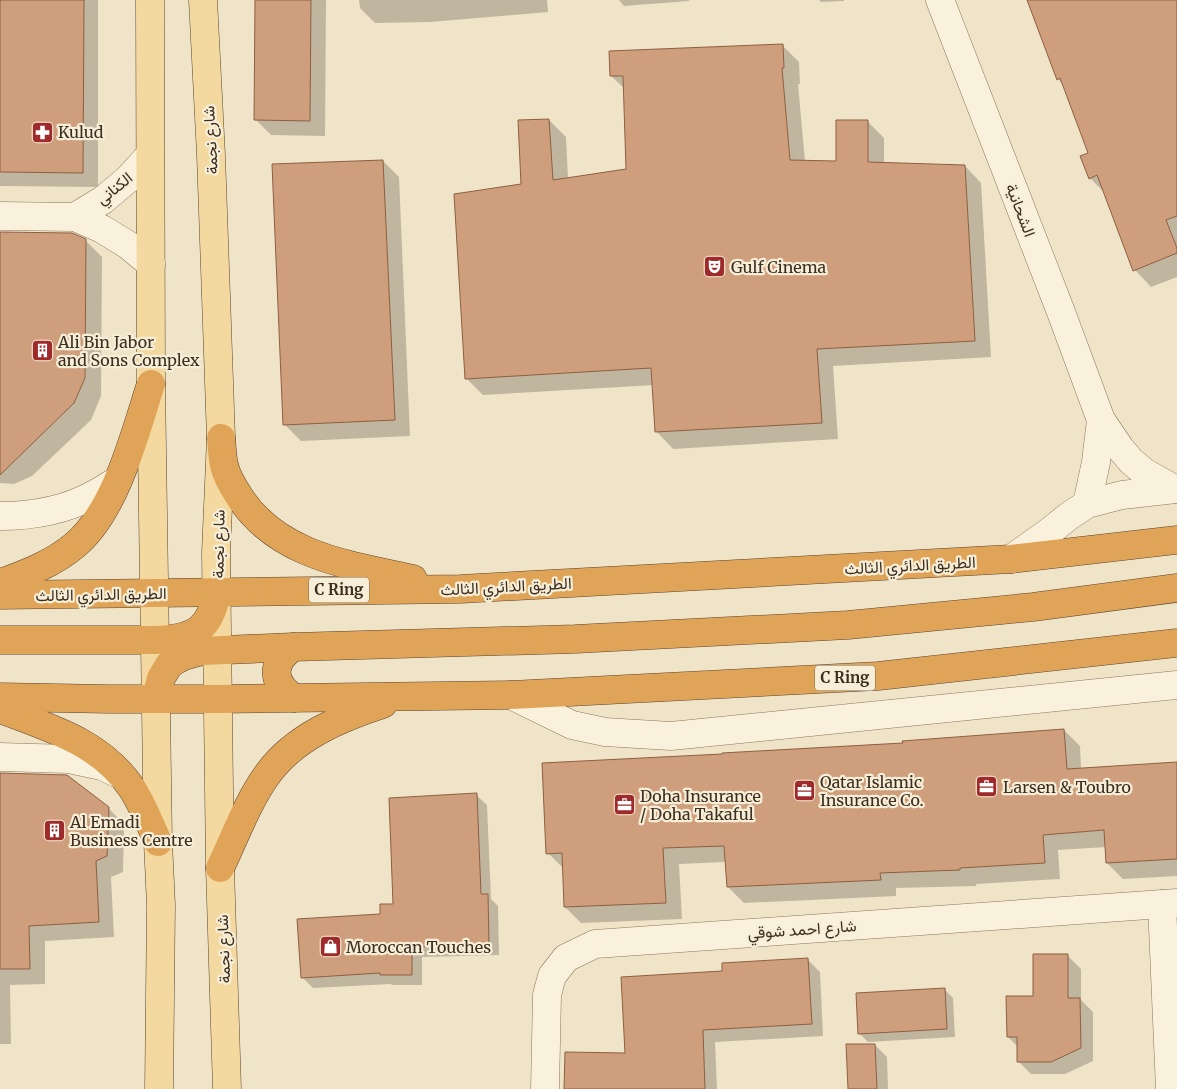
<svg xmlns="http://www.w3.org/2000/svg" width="1177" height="1089" viewBox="0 0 1177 1089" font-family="Merriweather,Vazirmatn,serif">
<rect width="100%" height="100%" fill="#f0e4c8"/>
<!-- shadow -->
<g fill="#0003">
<path d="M0,0h98v187l-98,-1z"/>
<path d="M257,0h69l-1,136 -54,-1 -15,-15z"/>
<path d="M359,0h188l1,12 -118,10 -55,1 -15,-15z"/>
<path d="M619,0h70v1l-65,5z"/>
<path d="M819,0h25v1l-23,1z"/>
<path d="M1027,0h150v277l-26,10 -16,-17 -29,-76 -16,-16v-24l-26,-69 -6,-6z"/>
<path d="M782,45l17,17 1,22h-2l7,77 33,1 29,-41 17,17v26l81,2 16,17 10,174 -158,9 5,73 -165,10 -16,-17 -3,-47 -171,10 -17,-17 57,-193 26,-65 17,17 2,42 59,-9 -2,-81 -14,-13z"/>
<path d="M383,161l16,16 11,259 -109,5 -16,-16z"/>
<path d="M0,233l85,7 17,17 -1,139 -10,24 -59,56 -18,8 -14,-1z"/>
<path d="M1064,730l16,16 1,23 96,-5v112l-54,3 -16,-16 -1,-16 -48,3 2,29 -84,5v2l-80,2v8l-152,7 -16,-16 -2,-25 -47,2 3,55 -101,4 -16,-16 -1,-38 -16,-16 176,-97 180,-12z"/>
<path d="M0,774l108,34 16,16 -1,48 -12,5 3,60 -69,4v43l-35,1 1,59h-11z"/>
<path d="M476,795l11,10 4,94 7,7 1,49 -77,2v28h-30l-1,-1 -78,4 -10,-10 91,-73z"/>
<path d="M1068,956l13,13v31l12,12v49l-28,13h-34l-13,-13v-14l-10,-10 26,-40z"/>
<path d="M808,960l12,12 3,64 -108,6 2,47h-151l60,-34 98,-83z"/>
<path d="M945,990l8,8 2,39 -87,5 -9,-9z"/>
<path d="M875,1045l12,12 1,32h-39z"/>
</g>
<!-- building -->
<g fill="#cf9f7d" stroke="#8d5f41">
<path d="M0,0h84l-1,173 -83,-1z"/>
<path d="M255,0h56l-1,121 -56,-1z"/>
<path d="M1027,0h150v216l-11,4 11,28v5l-44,18 -36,-96 -8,4 -9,-23 8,-3 -28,-75 -3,2z"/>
<path d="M783,44l1,24h-2l8,92 46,1v-41h32v42l97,3 10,176 -158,8 5,74 -167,9 -4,-64 -186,11 -11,-185 67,-10 -3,-64 31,-1 4,61 73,-11 -3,-93h-13l-1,-25z"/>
<path d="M383,160l12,260 -112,5 -11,-261z"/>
<path d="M0,232l72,1 14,6 -1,139 -11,25 -74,72z"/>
<path d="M1064,729l3,40 110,-7v97l-71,4 -2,-33 -61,5 2,28 -85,5v2l-80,3 1,7 -154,7 -3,-41 -61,2 3,55 -102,4 -2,-54 -16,1 -4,-91 180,-9v-1l181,-10 -1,-2z"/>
<path d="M0,773l67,2 42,32 -2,49 -11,5 3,61 -70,4 1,43h-30z"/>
<path d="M477,793l4,101h7l1,51 -77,2v28h-32v-2l-79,5 -4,-59 83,-5v-10h13l-4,-106z"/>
<path d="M1033,954h35v44h12l1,50 -30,14h-34v-25h-10l-1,-41h27z"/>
<path d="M808,958l4,66 -109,6 2,59h-141l1,-37 60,1 -4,-76 101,-6v-8z"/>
<path d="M945,988l2,41 -89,5 -2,-41z"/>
<path d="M846,1044h29l2,45h-29z"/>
</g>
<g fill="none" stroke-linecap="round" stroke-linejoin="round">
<defs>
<g id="minor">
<path d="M940,0l121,312 40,108 19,28 11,13 13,11 30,17"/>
<path d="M0,216l75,1 27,12 26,16 23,19"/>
<path d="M75,217l28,-17 25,-21 22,-24"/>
<path d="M1087,504l9,-42 5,-42"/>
<path d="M0,516c32,0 66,-6 95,-22 7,-4 15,-9 23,-14"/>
<path d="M1011,559l38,-27 20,-16 18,-12 35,-9 55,-6"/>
<path d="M511,695l61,30 33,7 66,4 506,-51"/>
<path d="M0,757l69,2 33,7 19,9"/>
<path d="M1162,904l8,185"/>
<path d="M545,1089l2,-94 5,-19 14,-18 29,-14 582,-41"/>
</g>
<g id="major">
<path d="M150,0l1,384 7,458 3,63 -2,184"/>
<path d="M203,0l8,155 10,283 -5,115 4,315 7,221"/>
</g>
<g id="highway">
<path d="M221,438c1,9 1,18 3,27 2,10 9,22 15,31 38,60 110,69 174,83"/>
<path d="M0,583c26,-9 54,-20 75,-38 41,-34 60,-112 76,-161"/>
<path d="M0,595l460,-6 551,-30 166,-19"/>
<path d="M0,640h155c38,-1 55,-9 62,-48"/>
<path d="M293,647c-22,16 -22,35 1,51"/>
<path d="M0,697l109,2h110l292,-4 367,-19 299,-33"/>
<path d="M156,699l5,-21 8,-13 7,-5 8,-4 18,-5 91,-4 282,-8 273,-14 185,-18 144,-19"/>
<path d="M0,709c49,19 99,32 131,78 11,16 19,37 27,55"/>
<path d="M220,868c14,-29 28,-67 47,-93 27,-38 73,-57 116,-71"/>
</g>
</defs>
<!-- minor casing -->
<use href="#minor" stroke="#8d765c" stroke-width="29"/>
<!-- major casing -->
<use href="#major" stroke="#5b4430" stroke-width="29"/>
<!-- highway casing -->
<use href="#highway" stroke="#5b4430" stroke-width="29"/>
<!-- minor -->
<use href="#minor" stroke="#faf1dc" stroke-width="28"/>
<!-- major -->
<use href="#major" stroke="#f3d9a0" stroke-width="28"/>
<!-- highway -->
<use href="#highway" stroke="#e0a458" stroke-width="28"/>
</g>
<!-- icons -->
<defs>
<symbol id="pharmacy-square" viewBox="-11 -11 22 22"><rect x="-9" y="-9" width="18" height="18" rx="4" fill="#9e2a2b" stroke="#f7eed8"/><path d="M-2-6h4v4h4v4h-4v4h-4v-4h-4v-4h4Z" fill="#fff"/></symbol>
<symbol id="theatre-square" viewBox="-11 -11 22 22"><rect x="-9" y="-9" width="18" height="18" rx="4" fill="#9e2a2b" stroke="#f7eed8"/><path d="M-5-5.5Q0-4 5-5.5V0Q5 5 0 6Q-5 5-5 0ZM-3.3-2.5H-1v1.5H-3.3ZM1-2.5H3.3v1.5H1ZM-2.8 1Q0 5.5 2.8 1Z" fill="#fff"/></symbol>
<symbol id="building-square" viewBox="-11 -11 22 22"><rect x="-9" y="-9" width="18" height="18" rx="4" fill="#9e2a2b" stroke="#f7eed8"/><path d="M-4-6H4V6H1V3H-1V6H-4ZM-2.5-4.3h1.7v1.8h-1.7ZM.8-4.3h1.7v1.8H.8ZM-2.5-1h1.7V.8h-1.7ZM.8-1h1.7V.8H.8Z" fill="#fff"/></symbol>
<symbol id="office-square" viewBox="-11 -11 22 22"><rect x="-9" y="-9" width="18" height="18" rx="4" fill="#9e2a2b" stroke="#f7eed8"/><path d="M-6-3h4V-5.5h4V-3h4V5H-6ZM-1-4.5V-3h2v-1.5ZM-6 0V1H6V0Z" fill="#fff"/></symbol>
<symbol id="shop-square" viewBox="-11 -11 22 22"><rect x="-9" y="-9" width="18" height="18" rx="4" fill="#9e2a2b" stroke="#f7eed8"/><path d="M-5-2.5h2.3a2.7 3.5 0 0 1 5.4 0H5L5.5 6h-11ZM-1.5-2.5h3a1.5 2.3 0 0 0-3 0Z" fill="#fff"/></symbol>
</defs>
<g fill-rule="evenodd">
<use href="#pharmacy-square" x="30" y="120" width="25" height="25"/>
<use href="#theatre-square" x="702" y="254" width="25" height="25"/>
<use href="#building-square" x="30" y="338" width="25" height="25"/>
<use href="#office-square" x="974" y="774" width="25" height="25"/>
<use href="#office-square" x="792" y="778" width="25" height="25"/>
<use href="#office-square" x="612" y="792" width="25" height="25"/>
<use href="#building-square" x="42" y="818" width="25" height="25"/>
<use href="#shop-square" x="318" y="934" width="25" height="25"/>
</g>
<g text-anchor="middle" stroke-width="4.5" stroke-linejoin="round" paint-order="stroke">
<!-- shield labels -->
<g fill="#f7eed8" stroke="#756857" stroke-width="1">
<rect x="309" y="577.5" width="60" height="25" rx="4"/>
<rect x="815" y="665.5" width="60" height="25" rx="4"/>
</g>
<g font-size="15" font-weight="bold" fill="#3d2e20">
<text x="339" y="595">C Ring</text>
<text x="845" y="683">C Ring</text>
</g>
<!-- poi labels -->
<g font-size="16" fill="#3d2e20" stroke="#f7eed8" text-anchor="start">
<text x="58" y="138">Kulud</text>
<text x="731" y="273">Gulf Cinema</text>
<text x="58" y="348">Ali Bin Jabor<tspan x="58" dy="18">and Sons Complex</tspan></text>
<text x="820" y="788">Qatar Islamic<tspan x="820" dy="18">Insurance Co.</tspan></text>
<text x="1003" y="793">Larsen &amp; Toubro</text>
<text x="640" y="802">Doha Insurance<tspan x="640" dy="18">/ Doha Takaful</tspan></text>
<text x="70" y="828">Al Emadi<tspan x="70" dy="18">Business Centre</tspan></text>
<text x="346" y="953">Moroccan Touches</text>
</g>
<!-- street labels -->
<g font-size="16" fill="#3d2e20" stroke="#f7eed8">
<text transform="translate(210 140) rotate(-93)" y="6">شارع نجمة</text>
<text transform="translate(114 188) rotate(-39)" y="6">الكناني</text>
<text transform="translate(1021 210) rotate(69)" y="6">الشحانية</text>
<text transform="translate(218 544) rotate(-89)" y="6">شارع نجمة</text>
<text transform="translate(910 565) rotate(-3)" y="6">الطريق الدائري الثالث</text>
<text transform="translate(506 586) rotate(-3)" y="6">الطريق الدائري الثالث</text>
<text transform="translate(101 594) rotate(-1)" y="6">الطريق الدائري الثالث</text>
<text transform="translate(802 929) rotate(-4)" y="6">شارع احمد شوقي</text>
<text transform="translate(223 949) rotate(-92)" y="6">شارع نجمة</text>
</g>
</g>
</svg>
